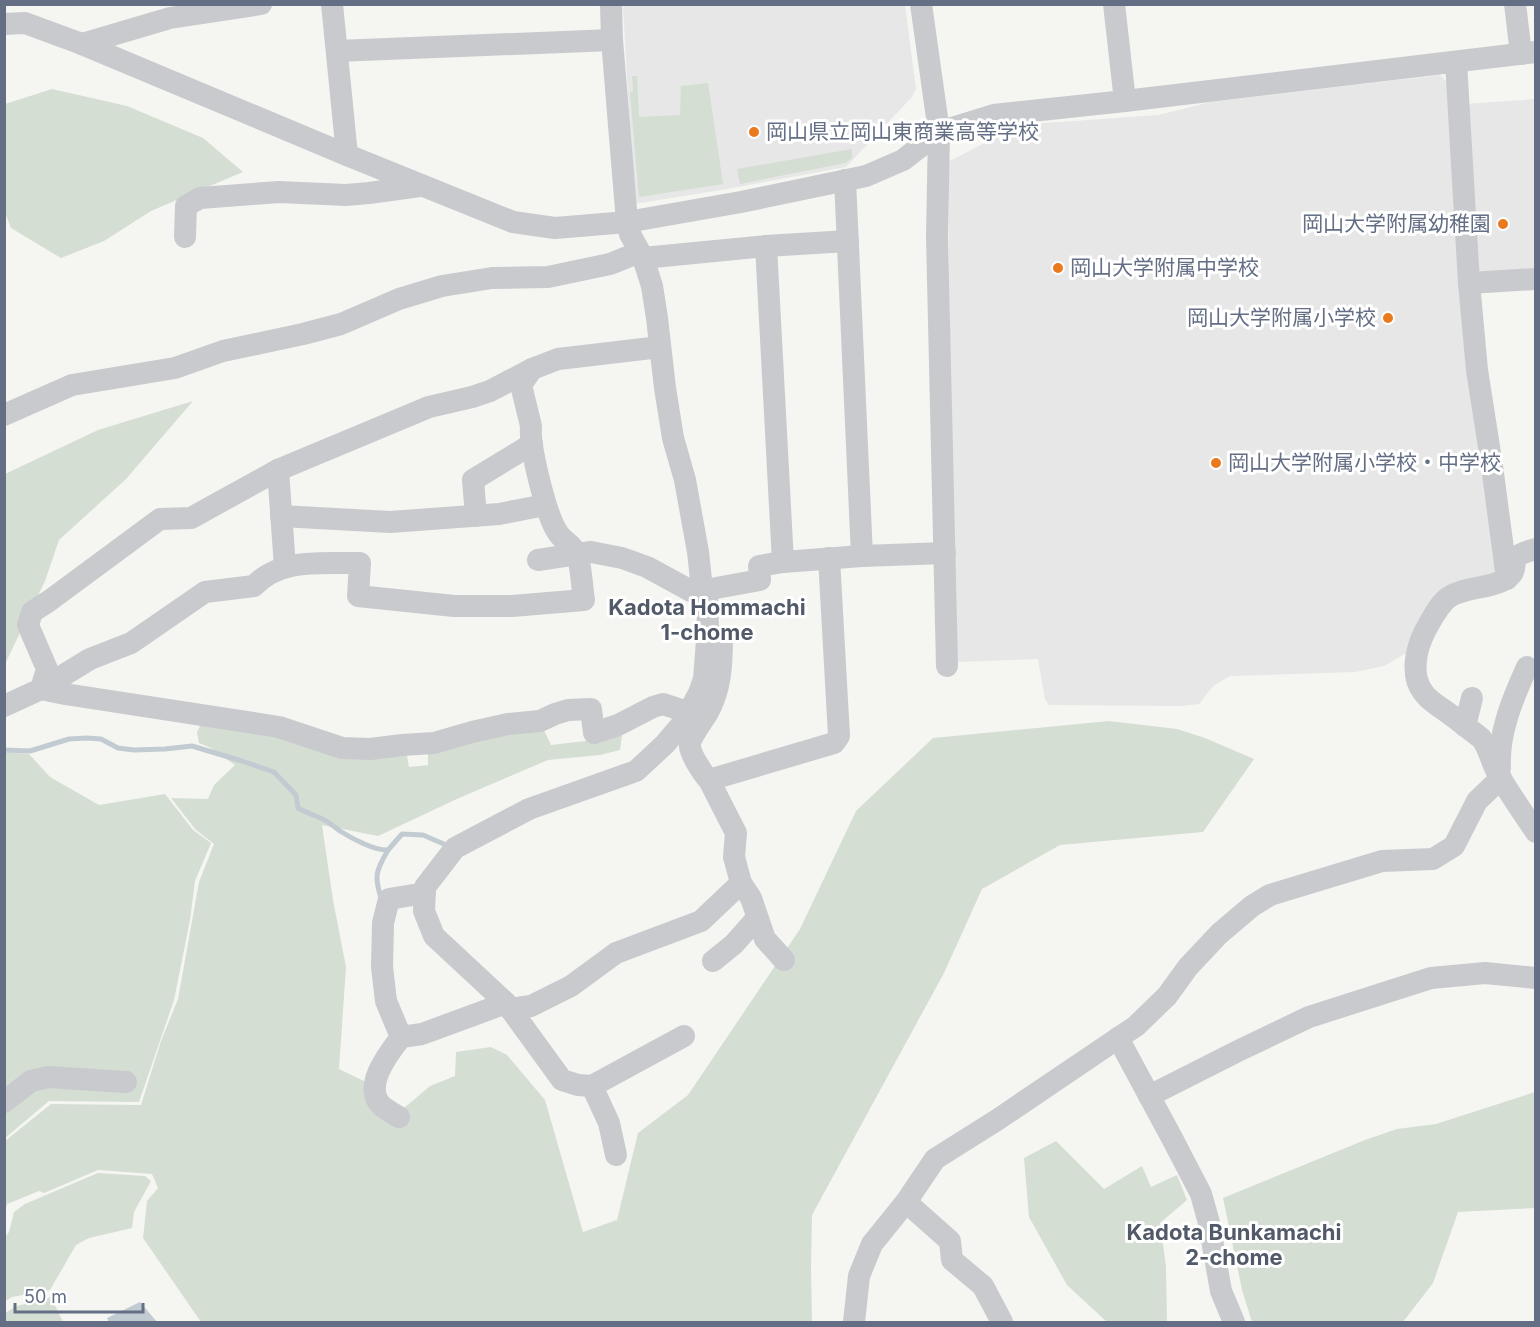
<svg xmlns="http://www.w3.org/2000/svg" width="1540" height="1327" viewBox="0 0 1540 1327" font-family="Inter,'Noto Sans JP',sans-serif">
<rect width="100%" height="100%" fill="#f5f6f2"/>
<!-- built -->
<g fill="#e6e7e6">
<path d="M623,5h282l11,84 -4,8 -66,70 -119,22 -93,15z"/>
<path d="M1440,75l7,7 50,486 -4,10 -49,13 -34,60 -26,15 -29,6 -125,4 -17,10 -14,18 -19,2 -131,-1 -4,-6 -7,-40 -79,3 -6,-6 -5,-494 71,-37 139,-10 53,-13z"/>
<path d="M1535,99v176l-56,2 -14,-173z"/>
</g>
<!-- green -->
<g fill="#d5ded3">
<path d="M632,76h5l2,41 41,-2 1,-29 27,-3 15,101 -84,13 -9,-104 3,-2z"/>
<path d="M52,89l75,17 76,32 40,34 -92,39 -47,30 -43,17 -50,-30 -6,-16v-108z"/>
<path d="M852,149v9l-7,5 -105,21 -3,-15z"/>
<path d="M193,401l-67,78 -67,61 -14,41 -40,83v-190l93,-44z"/>
<path d="M1109,721l68,8 28,9 49,21 -51,73 -143,13 -78,44 -38,84 -132,242 -1,52 1,55h-611l-58,-84 4,-37 11,-13 -6,-14 -54,-4 -54,23 -5,-2 -32,13 -2,8v-71l46,-37 90,1 20,-64 17,-42 21,-117 15,-38 -19,-15 -24,-31 37,1 6,-14 21,-20 -24,-17 -12,-5 -2,-11 4,-8 205,26 3,17 19,-2v-17l114,-22 9,19 43,-5 28,-5 -2,15 -20,5 -52,5 -89,38 -81,38 -56,-11 11,75 13,67 -7,102 29,14 36,25 26,-22 25,-10 1,-24 35,-5 16,8 38,45 38,132 34,-12 21,-87 50,-38 112,-166 56,-118 77,-73z"/>
<path d="M5,752l24,2 21,23 49,28 66,-11 28,36 18,13 -16,38 -5,39 -16,80 -35,102 -90,-1 -44,37z"/>
<path d="M1535,1092v116l-77,4 -25,71 -30,39h-151l-10,-32 -19,-92 142,-58 32,-11 39,-5z"/>
<path d="M1056,1141l48,48 38,-23 9,21 26,-12 10,25 -27,23 6,43 1,56h-60l-40,-37 -38,-68 -5,-59z"/>
<path d="M98,1173l47,3 6,5 -17,31 -2,16 -43,10 -13,7 -26,45 -38,7 -7,4v-64l4,-5 5,-20 11,-8z"/>
<path d="M51,1297l12,25h-58v-9l12,-7z"/>
</g>
<!-- water -->
<path fill="#c3cbd2" d="M140,1302l17,20h-48l-2,-4z"/>
<g fill="none" stroke-linecap="round" stroke-linejoin="round">
<!-- stream -->
<g stroke="#c3cbd2" stroke-width="5">
<path d="M4,750l26,1 39,-12 18,-1 14,1 17,9 16,2 31,-1 27,-3 50,15 32,11 22,23 2,13c10,6 21,8 30,14 4,3 8,6 12,9 11,7 35,20 48,19l14,-16 21,1 23,10h2"/>
<path d="M382,901c-8,-24 -7,-29 6,-51"/>
</g>
<!-- minor -->
<g stroke="#c8cace" stroke-width="22">
<path d="M332,4l15,151"/>
<path d="M611,4l1,36 15,182 3,12 13,24 9,28 5,32 8,70 8,50 12,42 13,72 4,37 5,8 1,30 -4,52 -5,14 -16,30 -18,21 -29,27 -107,38 -74,39 -30,39 -1,24 10,25 72,67 56,77 16,5 14,1 92,-50"/>
<path d="M921,4l18,128 -2,104 10,430"/>
<path d="M1114,4l11,97"/>
<path d="M1515,4l6,50"/>
<path d="M4,24l21,-1 57,21 265,111 166,67 42,6 72,-6 114,-20 125,-26 37,-16 36,-28 55,-17 131,-14 411,-49"/>
<path d="M82,44l88,-26 91,-14"/>
<path d="M337,51l275,-11"/>
<path d="M1456,62l13,221 8,87 15,96 15,113"/>
<path d="M845,180l17,376"/>
<path d="M185,237l1,-31 14,-8 79,-6 67,3 23,-2 51,-7"/>
<path d="M766,246l17,316 79,-6 83,-3"/>
<path d="M643,258l123,-12 82,-5"/>
<path d="M1469,283l67,-4"/>
<path d="M4,415l68,-30 103,-17 48,-17 80,-17 38,-10 58,-25 43,-13 50,-8 56,-1 62,-13 30,-12"/>
<path d="M278,470l7,97"/>
<path d="M281,516l109,6 109,-8 46,-9"/>
<path d="M476,516l-3,-36 59,-36"/>
<path d="M1536,549c-6,2 -13,3 -18,7 -8,8 3,16 -16,25 -17,8 -37,6 -53,16 -11,8 -17,22 -24,34 -9,18 -15,44 -2,61 5,8 14,13 21,18 13,9 25,19 37,28 8,10 10,23 16,34 12,21 26,41 39,60"/>
<path d="M538,560l53,-8 31,6 25,9 44,24 11,-2"/>
<path d="M716,588l44,-8 -1,-14 24,-4"/>
<path d="M722,636c0,28 -1,54 -15,78 -5,8 -18,25 -17,33 1,8 13,27 19,33l27,53 -2,24 7,26 10,15 14,41 19,21"/>
<path d="M41,689l49,-30 41,-16 74,-51 49,-6c27,-29 70,-22 106,-23l-2,33 96,10h58l72,-6c-2,-12 -3,-36 -7,-46 -4,-9 -14,-13 -19,-21 -12,-17 -29,-87 -27,-107l-10,-41 11,-16"/>
<path d="M41,689l24,5 214,33 63,21 28,1 32,-4 32,-2 38,-11 36,-8 32,-3 15,-7 13,-4 23,-1 3,24 24,-8 35,-18 10,-3 27,9"/>
<path d="M4,706l37,-17 6,-20 -19,-44 4,-13 17,-11 111,-82 31,-1 87,-48 151,-63 43,-10 18,-6 42,-22 26,-10 102,-12"/>
<path d="M1465,726l7,-28"/>
<path d="M1500,768c-2,-35 13,-70 27,-101"/>
<path d="M709,780l125,-37 5,-7 -10,-178"/>
<path d="M713,961l21,-17 23,-26"/>
<path d="M510,1009l21,-3 40,-20 45,-33 85,-32 40,-38"/>
<path d="M401,1037l21,-3 84,-31"/>
<path d="M1118,1038l55,102 28,54 8,29 12,68 13,31"/>
<path d="M592,1086l17,37 7,32"/>
<path d="M1149,1096l91,-46 69,-33 122,-39 54,-5 51,5"/>
<path d="M4,1102l27,-21 17,-4 78,5"/>
<path d="M399,1117c-5,-3 -11,-6 -16,-10 -22,-19 5,-53 18,-70l-15,-36 -4,-34 1,-44 6,-24 36,-6"/>
<path d="M906,1202l44,39 2,19 31,26 19,36"/>
<path d="M854,1322l5,-46 13,-32 34,-42 29,-43 62,-39 139,-94 31,-30 21,-29 31,-33 33,-28 18,-11 112,-34 51,-2 21,-13 23,-45 24,-23"/>
</g>
</g>
<!-- markers -->
<g fill="#ea7a1e" stroke="#fff" stroke-width="2">
<circle cx="754" cy="132" r="6"/>
<circle cx="1503" cy="224" r="6"/>
<circle cx="1058" cy="268" r="6"/>
<circle cx="1388" cy="318" r="6"/>
<circle cx="1216" cy="463" r="6"/>
</g>
<g text-anchor="middle" stroke-width="6" stroke-linejoin="round" paint-order="stroke">
<!-- poi labels -->
<g font-size="21" fill="#646f85" stroke="#fff" text-anchor="start">
<text x="766" y="139">岡山県立岡山東商業高等学校</text>
<text x="1491" y="231" text-anchor="end">岡山大学附属幼稚園</text>
<text x="1070" y="275">岡山大学附属中学校</text>
<text x="1376" y="325" text-anchor="end">岡山大学附属小学校</text>
<text x="1228" y="470">岡山大学附属小学校・中学校</text>
</g>
<!-- neighbourhood labels -->
<g font-size="22" font-weight="bold" fill="#525a6a" stroke="#fff">
<text x="707" y="615">Kadota Hommachi<tspan x="707" dy="25">1-chome</tspan></text>
<text x="1234" y="1240">Kadota Bunkamachi<tspan x="1234" dy="25">2-chome</tspan></text>
</g>
</g>
<!-- border -->
<rect width="1540" height="1327" fill="none" stroke="#646f85" stroke-width="12"/>
<!-- scale -->
<path d="M15 1303v9h128v-9" fill="none" stroke="#646f85" stroke-width="3"/>
<text x="24" y="1303" font-size="18" fill="#646f85" stroke="#ffffff" stroke-width="4.5" paint-order="stroke">50 m</text>
</svg>
